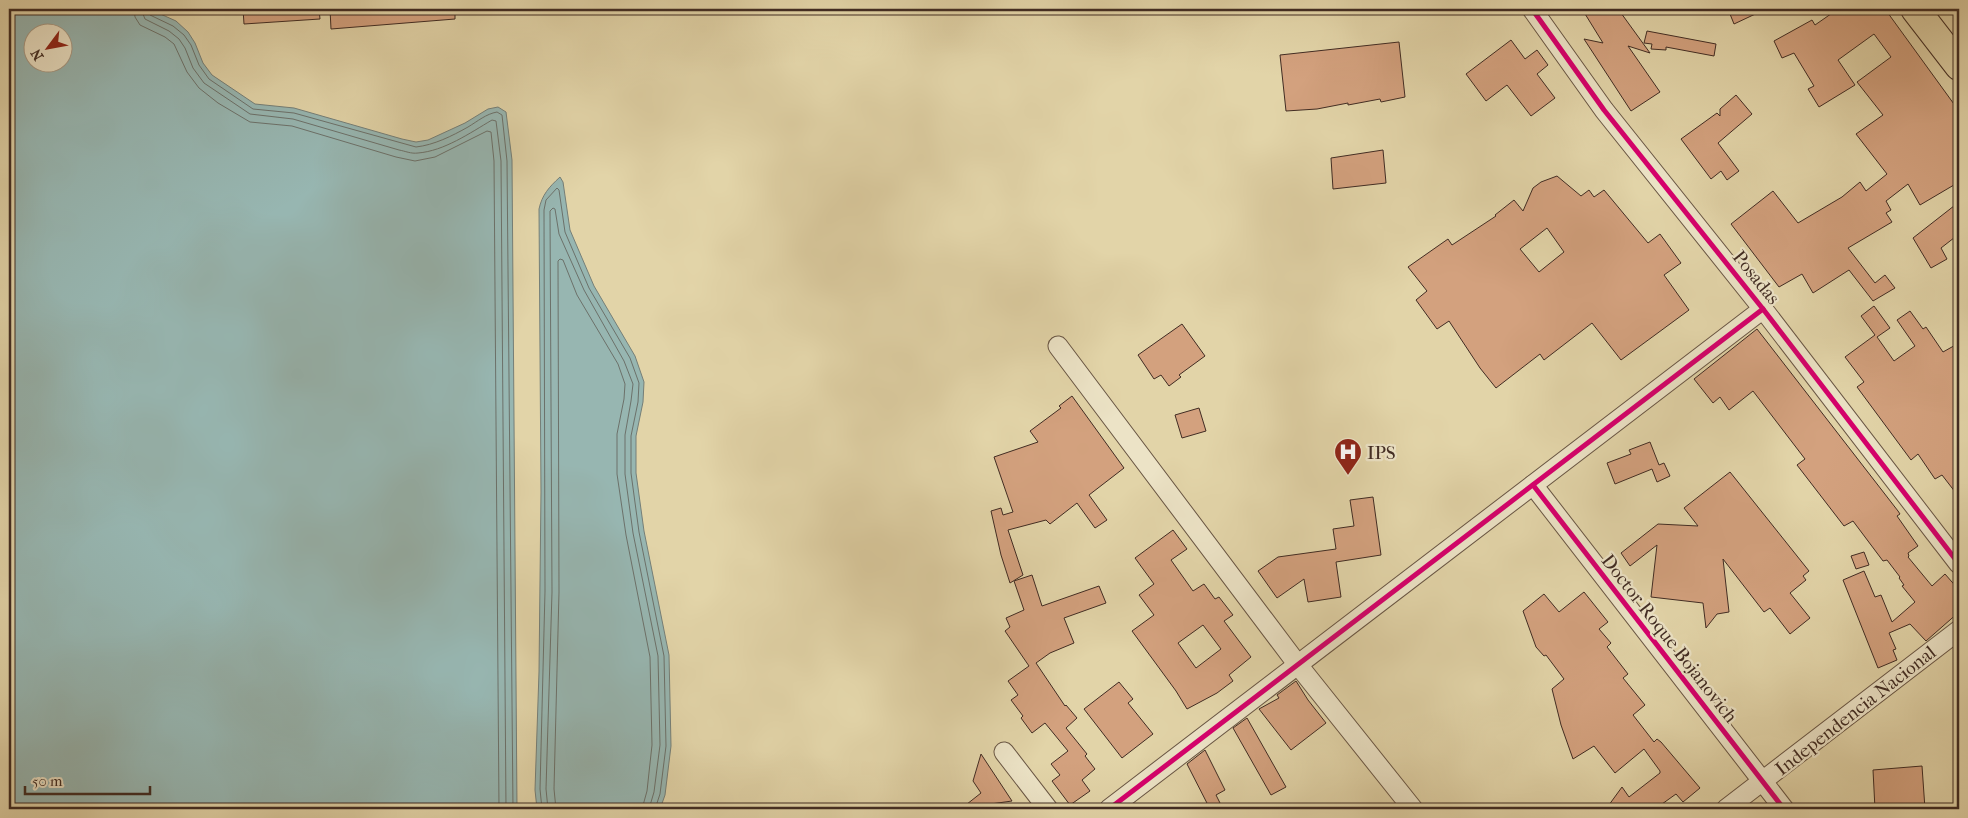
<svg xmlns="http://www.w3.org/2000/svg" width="1968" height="818" viewBox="0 0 1968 818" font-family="'IM FELL French Canon',serif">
<rect width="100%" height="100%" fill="#e2d4a8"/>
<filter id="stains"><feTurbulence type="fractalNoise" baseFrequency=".004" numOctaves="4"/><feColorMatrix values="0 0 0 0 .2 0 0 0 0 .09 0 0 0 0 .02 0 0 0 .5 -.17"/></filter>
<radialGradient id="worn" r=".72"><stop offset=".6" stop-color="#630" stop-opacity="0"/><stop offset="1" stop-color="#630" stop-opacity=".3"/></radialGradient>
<!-- water -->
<g fill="#97b6b1" stroke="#757f78" fill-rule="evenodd">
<path d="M9,9h131l16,3 20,9 12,11 7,11 8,20 9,12 43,29 39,4 108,31 14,3 12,-2 37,-17 23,-14 10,-2 8,5 6,48 5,649h-508zM32,32h30v30h-30z"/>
<path d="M560,177l3,5 7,48 24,56 41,70 9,26 -1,20 -7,34v37l8,58 25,124 2,91 -6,49 -5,14h-123l-2,-19 4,-118 2,-180 -2,-283c3,-14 10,-22 21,-32z"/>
</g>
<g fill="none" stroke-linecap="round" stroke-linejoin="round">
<!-- shore -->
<g stroke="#6c716a" stroke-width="1">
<path d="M134,9l1,8 5,8 25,12 9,7 13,28 12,16 19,15 32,19 42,4 104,31 19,4 20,-4 52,-26 4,1 3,29 5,648"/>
<path d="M141,9l4,10 24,12 10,8 6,9 8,20 11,15 46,31 43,5 106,31c6,1 12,4 19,3 26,-2 52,-20 74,-33l4,1 5,40 5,648"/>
<path d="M148,9l2,6 23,11 11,9 7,10 8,20 10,14 44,30 41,4 122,34c18,-2 36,-11 52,-20 10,-6 18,-13 29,-15l5,3 5,46 6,648"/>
<path d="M542,809l-2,-20 5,-198 -1,-381 2,-10 11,-12 2,2 6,42 24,56 41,70 9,25 -1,19 -7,34v37l8,59 25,124 2,90 -6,48 -5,15"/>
<path d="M548,809l-2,-20 6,-197 -2,-381 3,-3 2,1 4,25 25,56 40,71 9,23 -2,17 -6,34v39l8,59 25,123 2,89 -6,47 -5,17"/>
<path d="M556,809l-2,-20 5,-197 -1,-331 2,-2 3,1 14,35 41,69 7,20 -1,15 -7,35v40l9,61 24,122 2,88 -5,46 -5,18"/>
</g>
</g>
<!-- building -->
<g fill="#d3a17e" stroke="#412c23" fill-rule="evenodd">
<path d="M243,9h76l1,10 -76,5z"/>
<path d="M330,9h125v10l-124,10z"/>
<path d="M1582,9h27l12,4 29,40 -22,-7 32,46 -29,19 -47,-72 19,4z"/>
<path d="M1728,9h38l-32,15z"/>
<path d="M1838,9h47l74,102v71l-39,23 -12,-21 -22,17 5,9 -5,3 6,9 -44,26 27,35 10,-8 10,13 -22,13 -24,-31 -36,23 -11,-19 -23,13 -48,-63 42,-33 25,32 44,-26 18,-15 6,9 21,-17 -31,-40 27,-19 -26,-33 34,-25 -17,-23 -36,26 17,25 -36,22 -11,-18 6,-3 -20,-33 -12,5 -8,-17 38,-21 3,5z"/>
<path d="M1647,31l69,13 -2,12 -48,-9v3l-15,-1 1,-5 -8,-1z"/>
<path d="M1511,40l14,19 12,-9 11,15 -11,9 18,24 -24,18 -24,-31 -21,16 -20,-27z"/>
<path d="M1399,42l6,55 -24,5 -1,-3 -32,6v-2l-31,6 -31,2 -6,-56z"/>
<path d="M1736,95l16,19 -34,29 21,28 -12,9 -6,-9 -10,8 -30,-40 36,-26 3,3v-7z"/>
<path d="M1383,150l3,33 -53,6 -2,-31z"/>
<path d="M1557,176l24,20 8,-6 5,7 10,-7 44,53 12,-9 21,29 -17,12 25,35 -68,50 -29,-37 -48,37 -4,-6 -44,34 -16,-20 -31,-47 -12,8 -21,-29 11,-9 -19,-24 40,-28 4,6 44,-29 -1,-1 19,-15 9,11 10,-23 8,-6zM1547,228l17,24 -25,20 -19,-23z"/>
<path d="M1959,202v32l-18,14 6,11 -16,9 -18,-30z"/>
<path d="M1874,306l16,22 -13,9 17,24 21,-15 -18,-26 13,-9 13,18 3,-2 17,25 16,-9v154l-17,-22 -7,4 -17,-25 -7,6 -54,-73 7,-5 -19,-25 30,-22 -14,-19z"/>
<path d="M1182,324l23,32 -26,19 2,2 -12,9 -8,-11 -7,4 -16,-24z"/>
<path d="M1757,329l141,182 2,3 -3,2 21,30 -10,7 1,3 -1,1 24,29 13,-12 14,16v22l-33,29 -16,-17 -21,9 7,16 -3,1 4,10 -19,8 -35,-88 21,-9 11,26 6,-2 11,27 23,-20 -13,-16 2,-1 -5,-7 1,-1 -13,-17 -4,1 -30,-40 -9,5 -47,-61 8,-6 -52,-68 -24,19 -9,-13 -7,6 -19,-24z"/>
<path d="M1072,396l52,72 -35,27 18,25 -12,8 -18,-25 -27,21 -4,-4 -38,10 15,45 -13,8 -9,-28 -10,-44 10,-3 2,7 10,-3 -19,-55 44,-15 -8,-11 31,-23 -2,-2z"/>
<path d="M1199,408l7,23 -24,7 -7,-23z"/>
<path d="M1650,442l9,23 5,-2 6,13 -13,6 -5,-13 -37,15 -8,-21 24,-9 -2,-4z"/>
<path d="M1730,472l79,99 -6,5 3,4 -16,13 20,25 -20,16 -20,-26 -6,4 -41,-53 6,53 -12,2 -11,14 -3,-25 -52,-6 6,-52 -27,21 -9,-13 37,-29 40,2 -14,-18z"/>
<path d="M1373,497l8,58 -45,7 5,35 -33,5 -4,-23 -27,19 -19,-27 20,-14 58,-8 -3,-20 21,-3 -4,-26z"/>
<path d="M1173,530l14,19 -16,11 22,31 11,-7 11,15 4,-2 14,18 -9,6 27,36 -22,18 4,6 -16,12 -30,16 -11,-18 -44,-60 22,-16 -15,-20 15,-11 -19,-26zM1203,625l18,24 -25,19 -18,-25z"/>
<path d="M1864,552l5,13 -13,4 -5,-13z"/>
<path d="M1032,575l10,31 57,-20 7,17 -42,15 10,25 -24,10 -14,10 29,43 1,-1 11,13 -11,10 21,26 -2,2 10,13 -13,11 8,11 -20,14 -18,-24 8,-6 -9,-11 17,-13 -23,-28 -13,10 -11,-15 2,-2 -12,-16 7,-5 -10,-14 21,-15 -24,-35 5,-4 -4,-9 18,-8 -10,-29z"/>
<path d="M1584,592l24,30 -9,7 12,14 -4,4 21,27 -5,4 22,27 -12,10 21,27 3,-3 4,3 39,46 -17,14 -7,-8 -21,15h-49l16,-22 7,10 31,-24v-2l-16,-22 -29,24 -21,-27 -21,13 -12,-34 -9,-36 12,-10 -18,-24 -2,1 -8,-9 -13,-36 21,-17 15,18z"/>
<path d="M1296,681l12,19 18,23 -35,27 -32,-41 20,-11 -2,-3z"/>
<path d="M1119,682l14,17 -5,4 25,31 -31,24 -38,-49z"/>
<path d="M1247,718l39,69 -15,8 -38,-67z"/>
<path d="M1205,750l20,40 -9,5 7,14h-13l-23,-45z"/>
<path d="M981,754l31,47 -50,7 19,-15 -8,-12z"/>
<path d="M1922,766l3,43h-50l-2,-39z"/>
</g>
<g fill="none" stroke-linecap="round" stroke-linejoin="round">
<defs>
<g id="minor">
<path d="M1532,9l72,101 159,199 196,255"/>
<path d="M1058,346l240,319 115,144"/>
<path d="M1533,485l251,324"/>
<path d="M1004,752l44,57"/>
<path d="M1109,809l654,-500"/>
<path d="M1726,809l233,-179"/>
</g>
<path id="highway" d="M1915,9l44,57"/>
</defs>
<!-- minor casing -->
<use href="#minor" stroke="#695644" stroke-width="21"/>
<!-- highway casing -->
<use href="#highway" stroke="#412c23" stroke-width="30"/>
<!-- minor -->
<use href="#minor" stroke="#ece3c6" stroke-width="19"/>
<!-- highway -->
<use href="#highway" stroke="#e2d4a8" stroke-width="28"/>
<defs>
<g id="cycleway">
<path d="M1532,9l72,101 159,199 196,255"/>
<path d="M1533,485l251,324"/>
<path d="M1109,809l654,-500"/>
</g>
</defs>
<!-- cycleway casing -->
<use href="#cycleway" stroke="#ece3c6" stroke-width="8"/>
<!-- cycleway -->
<use href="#cycleway" stroke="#d6006c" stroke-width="5"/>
</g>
<!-- icons -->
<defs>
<symbol id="hospital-pin" viewBox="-11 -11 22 30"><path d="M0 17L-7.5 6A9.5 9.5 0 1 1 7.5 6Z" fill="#8f2418" stroke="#ece3c6"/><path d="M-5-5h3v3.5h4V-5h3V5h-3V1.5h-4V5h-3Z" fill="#fff"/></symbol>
</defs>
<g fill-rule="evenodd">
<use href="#hospital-pin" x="1332" y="436" width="32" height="43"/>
</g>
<g text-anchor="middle" stroke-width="4.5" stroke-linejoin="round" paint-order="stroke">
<!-- street labels -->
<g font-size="19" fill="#412c23" stroke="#ece3c6">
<text transform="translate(1757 277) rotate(51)" y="7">Posadas</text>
<text transform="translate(1670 638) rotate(52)" y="7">Doctor Roque Bojanovich</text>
<text transform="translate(1855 710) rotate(-38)" y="7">Independencia Nacional</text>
</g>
<!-- poi labels -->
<g font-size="19" fill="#412c23" stroke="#ece3c6" text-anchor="start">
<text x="1367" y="459">IPS</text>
</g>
</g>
<!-- margin -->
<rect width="1968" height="818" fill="none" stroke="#e2d4a8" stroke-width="30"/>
<rect x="10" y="10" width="1948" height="798" fill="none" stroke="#412c23" stroke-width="2.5"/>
<rect x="15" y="15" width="1938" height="788" fill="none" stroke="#412c23"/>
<!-- north arrow -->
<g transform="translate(48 48) rotate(238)"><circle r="24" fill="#ece3c6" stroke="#a89a85"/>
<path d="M0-4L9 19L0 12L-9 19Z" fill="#8f2418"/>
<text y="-8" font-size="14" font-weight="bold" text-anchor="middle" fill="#412c23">N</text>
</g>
<!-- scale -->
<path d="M25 786v8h125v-8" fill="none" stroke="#412c23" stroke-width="2.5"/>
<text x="32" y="786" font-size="15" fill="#412c23" stroke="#ece3c6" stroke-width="4" paint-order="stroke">50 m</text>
<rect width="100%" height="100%" filter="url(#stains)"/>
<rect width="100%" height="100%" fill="url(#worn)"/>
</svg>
